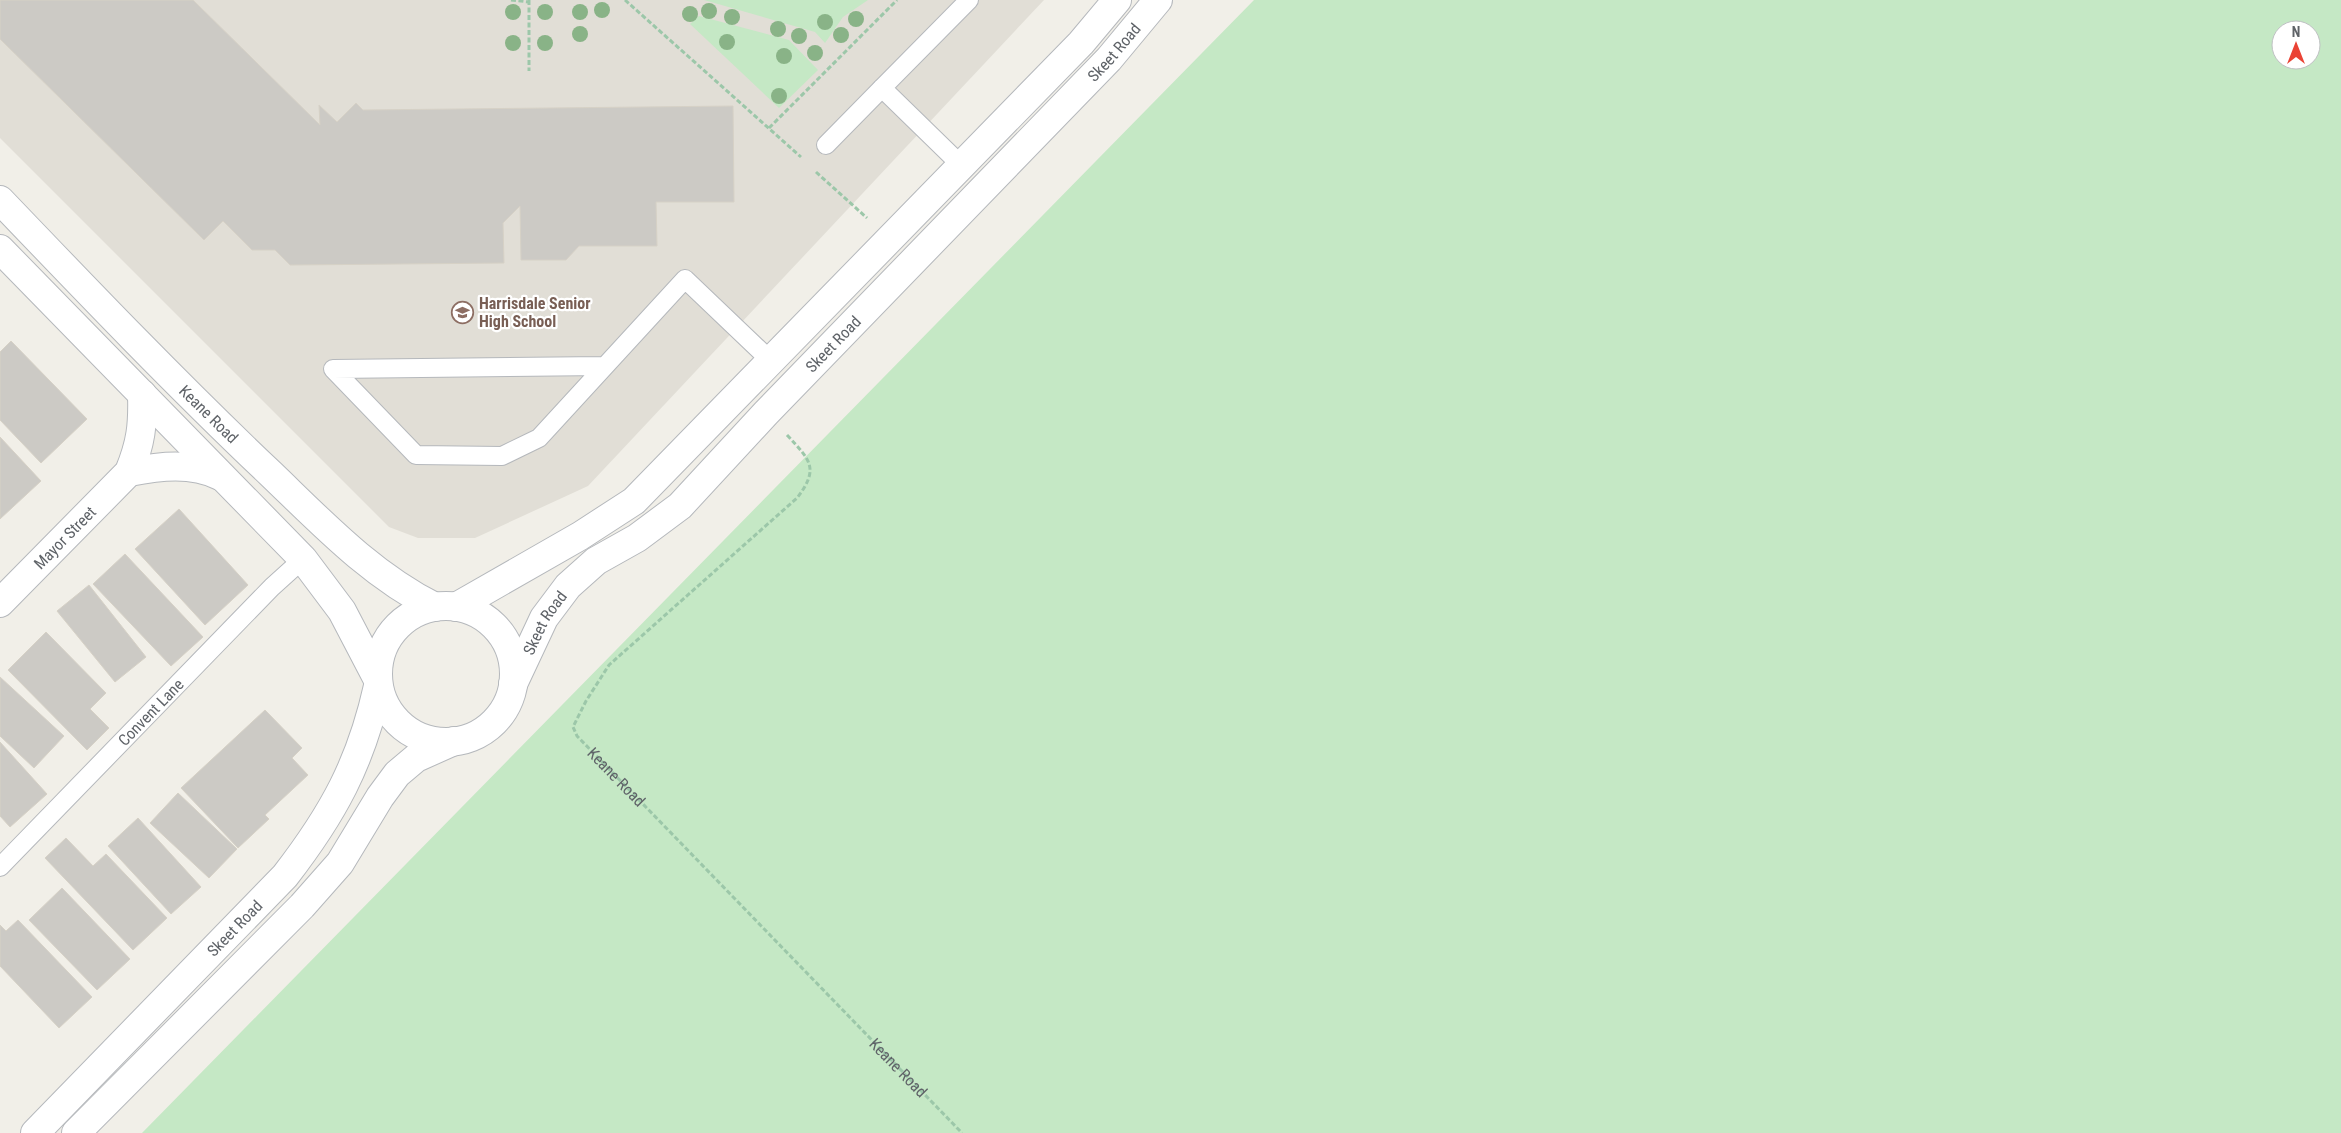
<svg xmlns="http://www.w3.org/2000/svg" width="2341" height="1133" viewBox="0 0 2341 1133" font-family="'Roboto Condensed',sans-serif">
<rect width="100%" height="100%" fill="#f1efe8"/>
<!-- education -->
<path fill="#e1ded6" d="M0,0h1044l-456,486 -113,52h-57l-29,-11 -389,-389z"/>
<!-- green -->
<g fill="#c5e8c5" fill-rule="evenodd">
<path d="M704,0h164l-25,17 -18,26 -10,-11z"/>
<path d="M1254,0h1087v1133h-2199zM2281,30h30v30h-30z"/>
<path d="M699,16l90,24 29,30 -39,38 -89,-84z"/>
</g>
<!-- building -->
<g fill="#cccac5" stroke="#d6d1c6">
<path d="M0,0h193l127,125 -1,-20 18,17 19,-19 7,7 370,-4 1,96h-78l1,44h-78l-13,14h-45l-1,-54 -17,17 1,40 -214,2 -15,-15h-23l-29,-29 -19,19 -204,-201z"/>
<path d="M11,341l76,78 -46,44 -41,-43v-68z"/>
<path d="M0,437l41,44 -41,38z"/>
<path d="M179,509l69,76 -43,40 -70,-76z"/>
<path d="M125,554l78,83 -32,29 -78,-82z"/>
<path d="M89,585l57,72 -31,25 -58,-71z"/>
<path d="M46,632l60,61 -16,16 19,19 -22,22 -79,-80z"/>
<path d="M0,677l64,59 -30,32 -34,-32z"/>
<path d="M265,710l37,38 -10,10 16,17 -43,40 4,4 -31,29 -57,-60z"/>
<path d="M0,742l47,52 -37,33 -10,-11z"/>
<path d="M178,793l59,56 -28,29 -59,-55z"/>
<path d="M138,818l63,69 -30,27 -63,-68z"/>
<path d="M66,838l27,28 13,-12 61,64 -34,32 -88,-92z"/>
<path d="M62,888l68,71 -33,31 -68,-70z"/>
<path d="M18,920l74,77 -33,31 -59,-62v-41l6,6z"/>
</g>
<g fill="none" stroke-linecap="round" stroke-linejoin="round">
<defs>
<g id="service">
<path d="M826,145l56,-57"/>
<path d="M962,166l-80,-78 87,-88"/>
<path d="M604,366l-271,3 83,86 86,1 37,-18 146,-159 86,82"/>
<path id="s2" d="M0,867l272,-280 31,-28"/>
</g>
<g id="minor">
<path id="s3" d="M0,200c89,93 178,186 271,274 51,49 100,101 164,133"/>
<path d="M0,249l303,310 39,52 35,67"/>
<path d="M129,472c31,-6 63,-10 91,4"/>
<path id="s4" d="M0,603l129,-131c12,-29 14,-47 13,-78"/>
<circle cx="446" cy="674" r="68"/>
<path d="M456,607l124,-71 54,-35 447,-458 36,-43"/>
<path id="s5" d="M513,684l31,-66 24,-32 28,-25 41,-23 43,-32 86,-93 343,-354 49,-59"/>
<path id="s6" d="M35,1133l250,-257c48,-62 76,-113 93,-190"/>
<path d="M76,1133l226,-227 38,-43 40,-66 17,-23 19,-16 38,-17"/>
</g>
</defs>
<!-- service casing -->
<use href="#service" stroke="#b5b8bc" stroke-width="20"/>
<!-- minor casing -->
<use href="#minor" stroke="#b5b8bc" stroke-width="30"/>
<!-- path -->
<g stroke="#9cc7a9" stroke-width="3" stroke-dasharray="5 2.5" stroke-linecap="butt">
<path d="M511,0l18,2"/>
<path d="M529,0v71"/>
<path d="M625,0l176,157"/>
<path d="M769,128l128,-128"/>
<path d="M816,172l51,46"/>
<path id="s1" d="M787,435c23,25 33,33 10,63l-188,167 -23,36 -13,26 4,9 385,397"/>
</g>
<!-- service -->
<use href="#service" stroke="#fff" stroke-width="18"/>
<!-- minor -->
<use href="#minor" stroke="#fff" stroke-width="28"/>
</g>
<!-- trees -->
<g fill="#89b387">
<circle cx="602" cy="10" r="8"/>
<circle cx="709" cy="11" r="8"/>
<circle cx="513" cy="12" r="8"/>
<circle cx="545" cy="12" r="8"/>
<circle cx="580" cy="12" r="8"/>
<circle cx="690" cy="14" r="8"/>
<circle cx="732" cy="17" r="8"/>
<circle cx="856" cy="19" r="8"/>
<circle cx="825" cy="22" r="8"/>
<circle cx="778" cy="29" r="8"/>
<circle cx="580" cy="34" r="8"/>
<circle cx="841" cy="35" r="8"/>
<circle cx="799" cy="36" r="8"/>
<circle cx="727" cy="42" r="8"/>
<circle cx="513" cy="43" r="8"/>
<circle cx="545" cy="43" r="8"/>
<circle cx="815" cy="53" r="8"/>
<circle cx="784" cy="56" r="8"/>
<circle cx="779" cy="96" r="8"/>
</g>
<!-- icons -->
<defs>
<symbol id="school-ring" viewBox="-11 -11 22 22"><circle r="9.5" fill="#fff" stroke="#8d6e63" stroke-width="1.5"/><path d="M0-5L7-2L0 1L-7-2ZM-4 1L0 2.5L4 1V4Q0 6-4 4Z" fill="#8d6e63"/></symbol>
</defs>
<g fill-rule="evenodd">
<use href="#school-ring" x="450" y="300" width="25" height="25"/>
</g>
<g text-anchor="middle" stroke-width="4.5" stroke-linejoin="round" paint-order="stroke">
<!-- street labels -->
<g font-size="16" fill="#5f6368" stroke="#fff">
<text dy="6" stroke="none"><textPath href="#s5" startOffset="879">Skeet Road</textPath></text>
<text dy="6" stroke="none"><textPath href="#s5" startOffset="474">Skeet Road</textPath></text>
<text dy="6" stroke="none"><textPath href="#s3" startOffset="299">Keane Road</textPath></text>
<text dy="6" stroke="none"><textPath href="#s4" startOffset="92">Mayor Street</textPath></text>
<text dy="6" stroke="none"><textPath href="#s5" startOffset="69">Skeet Road</textPath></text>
<text dy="6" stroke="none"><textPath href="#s2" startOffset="216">Convent Lane</textPath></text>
<text dy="6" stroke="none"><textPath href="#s1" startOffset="464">Keane Road</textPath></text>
<text dy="6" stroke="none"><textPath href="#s6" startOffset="286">Skeet Road</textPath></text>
<text dy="6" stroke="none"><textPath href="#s1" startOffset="869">Keane Road</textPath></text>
</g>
<!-- education labels -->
<g font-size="16" font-weight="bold" fill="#785e54" stroke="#fff" text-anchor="start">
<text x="479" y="309">Harrisdale Senior<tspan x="479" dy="18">High School</tspan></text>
</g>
</g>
<!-- north arrow -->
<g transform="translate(2296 45)"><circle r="24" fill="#ffffff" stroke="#bfc1c3"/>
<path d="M0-4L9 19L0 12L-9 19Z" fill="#ea4335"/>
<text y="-8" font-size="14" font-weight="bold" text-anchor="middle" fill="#5f6368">N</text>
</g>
</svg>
